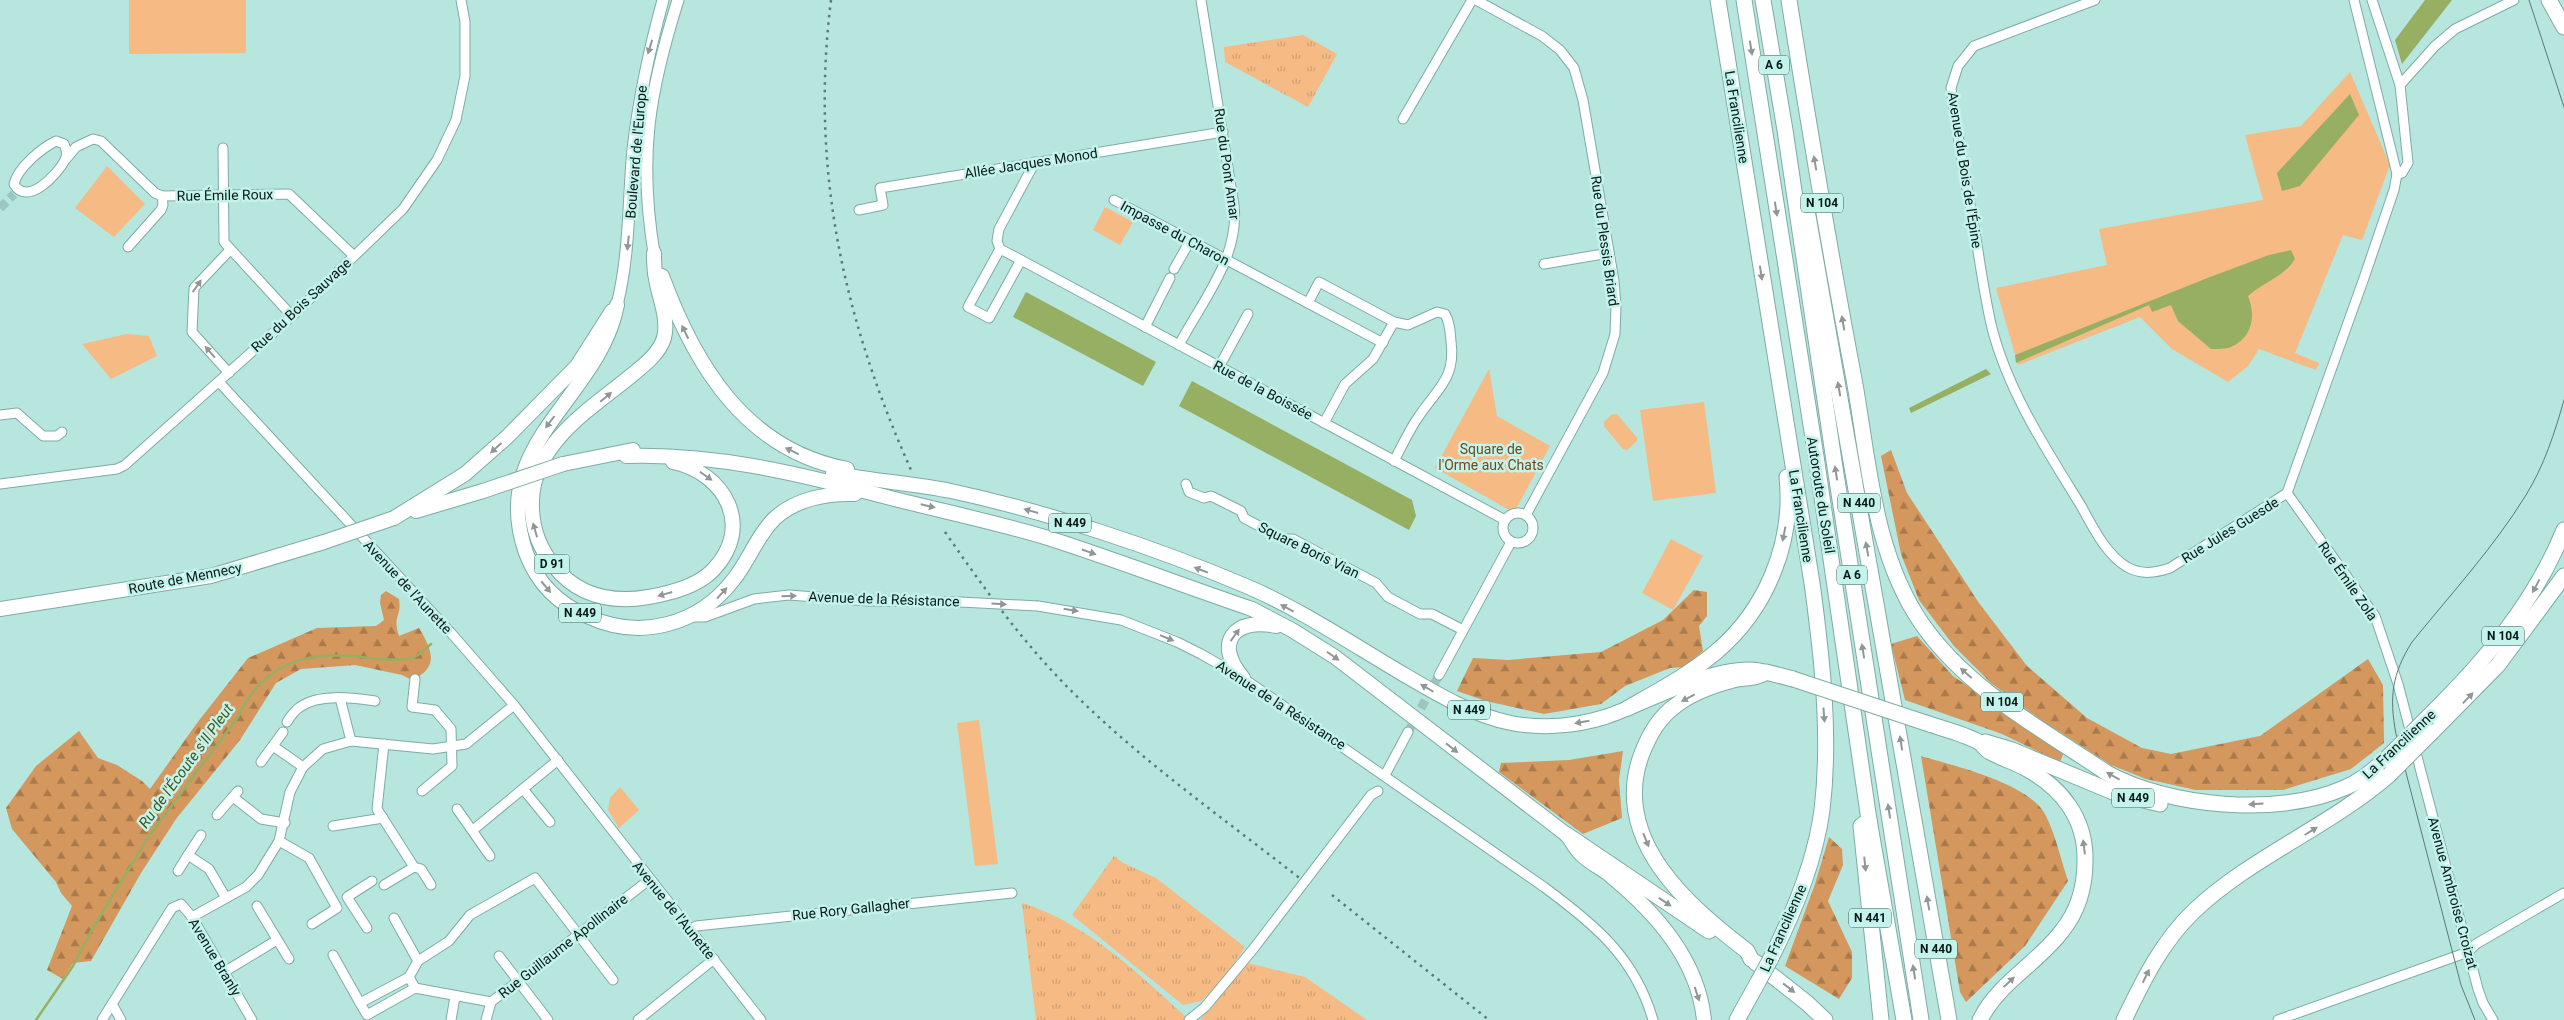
<svg xmlns="http://www.w3.org/2000/svg" width="2564" height="1020" viewBox="0 0 2564 1020" font-family="Roboto,sans-serif">
<defs>
<pattern id="grass-tufts" width="24" height="20" patternUnits="userSpaceOnUse" patternTransform="scale(1.25)"><rect width="24" height="20" fill="#f6ba84"/><path d="M3 7l-1-3M5 7V3M7 7l1-3M15 17l-1-3M17 17v-4M19 17l1-3" fill="none" stroke="#d19f71"/></pattern>
<pattern id="forest-firs" width="22" height="20" patternUnits="userSpaceOnUse" patternTransform="scale(1.25)"><rect width="22" height="20" fill="#d4975d"/><path d="M5 1l3.5 6h-7zM16 11l3.5 6h-7z" fill="#aa7a4c"/></pattern>
</defs>
<rect width="100%" height="100%" fill="#b6e6de"/>
<!-- grass -->
<g fill="url(#grass-tufts)">
<path d="M1303,35l34,19 -29,53 -83,-45 -1,-15z"/>
<path d="M1114,856l9,7 33,15 89,69 -23,34 -21,20 -18,4 -111,-90z"/>
<path d="M1022,903c65,20 118,72 167,117h-153z"/>
<path d="M1248,963l57,14 62,43h-167z"/>
</g>
<!-- forest -->
<g fill="url(#forest-firs)">
<path d="M1891,450l16,43 72,110 48,63 60,52 55,30 29,6 89,-18 108,-77 15,26 1,58 -33,26 -68,21h-87l-50,-11 -35,-14 -70,-45 -50,-37 -37,-37 -35,-46 -18,-46 -20,-98z"/>
<path d="M1694,590l13,2v24l-8,10 4,25 -19,16 -14,1 -45,18 -24,18 -57,10 -58,-13 -29,-10 16,-33 35,2 93,-8 62,-32z"/>
<path d="M386,591l13,8c3,17 -7,17 0,37l20,-8c13,22 21,39 -7,52l-10,-5 -47,-10 -54,4 -25,14 -36,57 -64,79 -35,54 -50,88 -18,2 -10,16 -16,-9 25,-64 -11,-13 -5,-11 -44,-53 -6,-21 30,-42 43,-35 19,27 19,7 25,16 8,8 47,-66 51,-65 69,-30 59,-2 8,-6 -4,-17 1,-8z"/>
<path d="M1917,636l36,40 111,76 -4,10 -58,-28 -97,-34 -14,-56z"/>
<path d="M1623,751l-4,29 3,38 -39,16 -84,-62 2,-9 68,-3z"/>
<path d="M1921,756c33,10 109,27 125,60 10,20 15,44 22,65l-43,65 -59,56 -6,-10z"/>
<path d="M1829,837l13,12 1,16 -15,36 24,51v26l-13,21 -54,-33 30,-82z"/>
</g>
<!-- park -->
<g fill="#f6ba84">
<path d="M129,0h117v53l-117,1z"/>
<path d="M2350,72l40,93 -28,75 -19,-5 -48,118 24,10 -3,7 -57,-21 -11,17 -20,16 -56,-33 -32,-32 -122,48 -22,-77 111,-23 -8,-36 164,-29 -18,-65 56,-9z"/>
<path d="M107,166l38,38 -31,33 -39,-29z"/>
<path d="M1105,207l28,15 -13,23 -27,-15z"/>
<path d="M127,334l22,2 8,20 -46,23 -29,-35z"/>
<path d="M1489,369l8,47 53,30 -34,63 -5,2 -76,-43z"/>
<path d="M1704,402l12,91 -63,8 -13,-91z"/>
<path d="M1617,414l20,24v3l-10,9 -4,-1 -19,-23v-4l7,-7z"/>
<path d="M1671,539l32,17 -30,54 -31,-17z"/>
<path d="M979,720l19,144 -23,2 -18,-143z"/>
<path d="M620,787l19,23 -20,18 -11,-18 2,-12z"/>
</g>
<!-- water -->
<g fill="#97af63">
<path d="M2425,0h27l-50,64 -7,-24z"/>
<path d="M2350,94l9,21 -59,71 -18,5 -5,-18z"/>
<path d="M2291,250l4,9c-12,19 -30,22 -47,37 8,19 5,41 -17,51 -5,2 -14,2 -20,2l-33,-28 -7,-16 -19,7 -3,-7 -133,58 -1,-8 195,-78 59,-22z"/>
<path d="M1026,292l130,70 -13,24 -130,-69z"/>
<path d="M1986,369l5,5 -80,39 -2,-5z"/>
<path d="M1192,381l220,119 4,16 -7,14 -230,-124z"/>
</g>
<g fill="none" stroke-linecap="round" stroke-linejoin="round">
<!-- stream -->
<path stroke="#97af63" stroke-width="2.5" d="M36,1020l37,-54 17,-33 59,-97 89,-119c23,-49 60,-65 113,-61 20,2 42,6 61,2 7,-2 14,-10 19,-14"/>
<!-- street-tunnel -->
<g stroke="#9cc7c0" stroke-width="9" stroke-dasharray="9 4.5" stroke-linecap="butt">
<path d="M0,208l14,-14"/>
<path d="M1408,732l31,-57"/>
</g>
<defs>
<g id="street">
<path d="M1476,0l66,36 18,14 14,18 9,32 31,181 2,24 -1,29 -12,39 -77,142"/>
<path d="M2095,0l-121,46 -16,20 -7,22c6,47 15,93 23,139 6,34 10,68 18,101 16,63 54,121 88,176 12,21 25,50 47,63 15,8 28,6 43,1l117,-75 77,-215 30,-88 3,-16 -43,-174"/>
<path d="M2372,0l28,85 8,78 -6,10 -5,1"/>
<path d="M2400,85l35,-39 20,-17 59,-29"/>
<path d="M1403,119l69,-119"/>
<path d="M56,141l8,3c2,5 4,10 1,16 -8,15 -38,47 -51,24 4,-17 28,-36 42,-43z"/>
<path d="M223,148l1,94 68,74"/>
<path d="M66,159l10,-12 17,-8 8,2 54,52 7,3 127,-2 65,62"/>
<path d="M1114,200l269,143"/>
<path d="M859,210l24,-5 -3,-17 343,-56"/>
<path d="M128,247l33,-37 2,-5 -1,-9"/>
<path d="M1000,249l21,11 -32,58 -21,-11z"/>
<path d="M1000,249l-3,-8 2,-12 36,-67"/>
<path d="M1021,260l484,260"/>
<path d="M1544,264l65,-11"/>
<path d="M1174,269l16,-28"/>
<path d="M1308,303l11,-21 75,40 14,3 29,-13 8,2c5,9 5,17 6,27 5,37 -13,47 -32,75 -10,14 -17,30 -25,45"/>
<path d="M1145,327l25,-49"/>
<path d="M1179,345c23,-44 61,-88 55,-140l-33,-205"/>
<path d="M1219,367l29,-53"/>
<path d="M229,373l-37,-41 2,-44 35,-37"/>
<path d="M219,382l233,252 62,71 247,315"/>
<path d="M0,415l17,-2 26,23h14l5,-4"/>
<path d="M1324,423l21,-39 28,-25 21,-37"/>
<path d="M0,484l117,-15 8,-4 167,-149 111,-107 34,-49 19,-40 9,-44v-54l-4,-22"/>
<path d="M1186,484l3,8 15,6 7,-2 30,15 3,7 39,21h10l83,44 12,14 32,17h12l31,16"/>
<path d="M2287,493l88,123 23,68 80,305 5,14 10,17"/>
<circle cx="1518" cy="528" r="15"/>
<path d="M1038,606l83,14 56,22 24,12 42,24 301,209c50,37 91,70 109,133"/>
<path d="M691,617h14l49,-18 35,-4 79,6 92,1"/>
<path d="M1439,675l72,-133"/>
<path d="M415,679l-3,28 23,3 16,19 1,37 -30,25"/>
<path d="M340,698l11,43"/>
<path d="M287,722c3,-5 7,-11 13,-15 19,-14 53,-9 75,-6"/>
<path d="M384,744l-7,65 37,58 7,2 10,16"/>
<path d="M273,746l30,21"/>
<path d="M261,762l22,-30"/>
<path d="M1385,775l23,-43"/>
<path d="M523,789l27,33"/>
<path d="M233,797l28,22 24,4"/>
<path d="M457,809l33,47"/>
<path d="M217,815l21,-24"/>
<path d="M333,826l50,-8"/>
<path d="M473,830l85,-70"/>
<path d="M279,841l30,17 28,50 -25,16"/>
<path d="M188,855l13,-20"/>
<path d="M178,871l10,-16 21,14 17,29"/>
<path d="M384,885l30,-18"/>
<path d="M257,906l32,53"/>
<path d="M192,917l54,-30 12,-12 21,-34 11,-49 13,-25 20,-18 28,-8 82,8 33,-5 48,-39"/>
<path d="M394,918l24,43 -9,16"/>
<path d="M367,928l-20,-31 25,-16"/>
<path d="M690,930l6,-4 316,-33"/>
<path d="M333,955l27,48"/>
<path d="M499,956l49,64"/>
<path d="M418,961l31,-20 21,-26 65,-37 78,102"/>
<path d="M224,972l53,-32"/>
<path d="M415,988l-6,-11 -49,26 7,12 48,-27 76,14 158,-122"/>
<path d="M112,1004l9,16"/>
<path d="M102,1020l70,-112 9,-4 11,13 60,103"/>
<path d="M451,1020l4,-23"/>
<path d="M486,1020l5,-18"/>
<path d="M638,1020l76,-61"/>
<path d="M1189,1020l16,-13 49,-59 117,-153 7,-4"/>
<path d="M2278,1020l190,-68 8,-8 88,-51"/>
</g>
<g id="secondary">
<path d="M654,253c-16,-97 -5,-161 24,-253"/>
<path d="M617,305c13,-52 11,-103 16,-156 6,-52 16,-98 30,-149"/>
</g>
<g id="primary">
<path d="M654,253c0,8 0,17 2,26 3,18 13,40 8,59 -5,16 -20,27 -32,37 -40,33 -98,67 -100,125 -1,24 6,47 22,66 30,38 75,38 117,26 15,-4 32,-11 43,-23 40,-43 11,-96 -41,-107"/>
<path d="M662,276c33,90 84,174 185,193"/>
<path d="M617,305c-18,94 -130,138 -91,248 11,29 32,51 61,63 53,25 112,9 147,-37 15,-19 23,-43 40,-60 21,-20 53,-26 81,-25"/>
<path d="M626,456c86,-3 171,17 253,39 57,15 113,26 169,43 69,22 136,48 204,71l40,21 43,27 232,178c5,6 8,14 14,19 8,9 21,14 30,22 45,37 87,84 93,144"/>
<path d="M563,464l70,-14"/>
<path d="M833,473c39,8 79,10 118,18 97,21 203,56 295,95 54,23 106,58 157,88 34,20 69,41 108,49 31,6 65,3 94,-6 43,-14 119,-59 161,-45"/>
<path d="M416,511l67,-20"/>
<path d="M394,518l71,-44 42,-37 70,-71 35,-55"/>
<path d="M0,609l211,-33 113,-34"/>
<path d="M1243,678c-30,-35 -9,-61 33,-52"/>
</g>
<g id="highway">
<path d="M1718,0l94,583c10,74 19,152 10,227 -7,52 -28,103 -52,150"/>
<path d="M1744,0l73,463 52,357 35,200"/>
<path d="M1763,0l22,130 49,331 87,559"/>
<path d="M1789,0c20,127 41,253 65,379 15,82 19,174 68,245 46,66 120,105 185,149 62,34 171,44 237,15 16,-6 28,-17 41,-28"/>
<path d="M2549,0l15,27"/>
<path d="M1808,216l141,804"/>
<path d="M1628,708c30,-17 62,-34 88,-56 50,-42 78,-109 71,-175"/>
<path d="M2428,717c56,-55 106,-113 136,-187"/>
<path d="M1929,724c15,5 35,10 50,18 4,3 7,8 11,10 11,6 24,10 35,16 36,19 61,50 60,93 0,25 -7,50 -23,70 -25,33 -63,51 -82,89"/>
<path d="M2432,732l66,-67 66,-89"/>
<path d="M1985,742l27,8 106,44 42,10"/>
<path d="M1869,820l-8,6 20,194"/>
<path d="M1567,835l142,96"/>
<path d="M1751,959l-4,-8c-59,-45 -136,-111 -106,-195 7,-19 17,-38 34,-50 16,-13 39,-21 58,-26 11,-3 24,-1 33,-8l27,7"/>
<path d="M1755,962l52,41 18,17"/>
<path d="M1737,1020l21,-38"/>
<path d="M2124,1020c19,-39 37,-77 69,-108 56,-54 136,-85 196,-137"/>
</g>
</defs>
<!-- street casing -->
<use href="#street" stroke="#7daca4" stroke-width="11"/>
<!-- secondary casing -->
<use href="#secondary" stroke="#7daca4" stroke-width="13"/>
<!-- primary casing -->
<use href="#primary" stroke="#7daca4" stroke-width="16"/>
<!-- highway casing -->
<use href="#highway" stroke="#7daca4" stroke-width="17"/>
<!-- street -->
<use href="#street" stroke="#fff" stroke-width="9"/>
<!-- secondary -->
<use href="#secondary" stroke="#fff" stroke-width="11"/>
<!-- primary -->
<use href="#primary" stroke="#fff" stroke-width="14"/>
<!-- highway -->
<use href="#highway" stroke="#fff" stroke-width="15"/>
<!-- tram -->
<g stroke="#597a74" stroke-width="1">
<path d="M2529,0l35,107"/>
<path d="M2475,1020l-14,-35 -65,-251c-7,-37 -4,-60 16,-92 39,-48 82,-95 114,-147 18,-29 29,-63 38,-95"/>
</g>
<!-- rail -->
<g stroke="#597a74" stroke-width="2.5" stroke-dasharray="2.5 5" stroke-linecap="butt">
<path d="M831,0c-21,168 12,317 80,470"/>
<path d="M945,532c34,49 68,97 109,141 73,78 164,141 248,207"/>
<path d="M1332,895l157,125"/>
</g>
<defs>
<path id="street-bridge" d="M960,602l78,4"/>
<g id="primary-bridge">
<path d="M483,491l80,-27"/>
<path d="M324,542l70,-24"/>
</g>
<g id="highway-bridge">
<path d="M1793,679l136,45"/>
<path d="M2385,760l43,-43"/>
<path d="M2389,775l43,-43"/>
<path d="M1758,982l12,-22"/>
</g>
</defs>
<!-- street-bridge casing -->
<use href="#street-bridge" stroke="#7daca4" stroke-width="11" stroke-linecap="butt"/>
<!-- primary-bridge casing -->
<use href="#primary-bridge" stroke="#7daca4" stroke-width="16" stroke-linecap="butt"/>
<!-- highway-bridge casing -->
<use href="#highway-bridge" stroke="#7daca4" stroke-width="17" stroke-linecap="butt"/>
<!-- street-bridge -->
<use href="#street-bridge" stroke="#fff" stroke-width="9"/>
<!-- primary-bridge -->
<use href="#primary-bridge" stroke="#fff" stroke-width="14"/>
<!-- highway-bridge -->
<use href="#highway-bridge" stroke="#fff" stroke-width="15"/>
</g>
<!-- one-way arrows -->
<defs><path id="oneway-solid" d="M-6-.8H1V-3.2L6.5 0L1 3.2V.8H-6Z" transform="scale(1.25)"/></defs>
<g fill="#8f9897">
<use href="#oneway-solid" transform="translate(650 47) rotate(107)"/>
<use href="#oneway-solid" transform="translate(1751 48) rotate(81)"/>
<use href="#oneway-solid" transform="translate(1815 163) rotate(-100)"/>
<use href="#oneway-solid" transform="translate(1776 209) rotate(81)"/>
<use href="#oneway-solid" transform="translate(628 243) rotate(96)"/>
<use href="#oneway-solid" transform="translate(1761 273) rotate(81)"/>
<use href="#oneway-solid" transform="translate(197 286) rotate(-55)"/>
<use href="#oneway-solid" transform="translate(1843 323) rotate(-100)"/>
<use href="#oneway-solid" transform="translate(685 332) rotate(-116)"/>
<use href="#oneway-solid" transform="translate(210 352) rotate(-131)"/>
<use href="#oneway-solid" transform="translate(1839 389) rotate(-100)"/>
<use href="#oneway-solid" transform="translate(606 397) rotate(-40)"/>
<use href="#oneway-solid" transform="translate(550 422) rotate(127)"/>
<use href="#oneway-solid" transform="translate(496 448) rotate(138)"/>
<use href="#oneway-solid" transform="translate(792 451) rotate(-154)"/>
<use href="#oneway-solid" transform="translate(1836 473) rotate(-99)"/>
<use href="#oneway-solid" transform="translate(706 476) rotate(35)"/>
<use href="#oneway-solid" transform="translate(928 506) rotate(13)"/>
<use href="#oneway-solid" transform="translate(1031 511) rotate(-164)"/>
<use href="#oneway-solid" transform="translate(535 530) rotate(-106)"/>
<use href="#oneway-solid" transform="translate(1784 534) rotate(101)"/>
<use href="#oneway-solid" transform="translate(1867 549) rotate(-100)"/>
<use href="#oneway-solid" transform="translate(1089 552) rotate(19)"/>
<use href="#oneway-solid" transform="translate(1201 570) rotate(-159)"/>
<use href="#oneway-solid" transform="translate(2536 586) rotate(118)"/>
<use href="#oneway-solid" transform="translate(546 587) rotate(50)"/>
<use href="#oneway-solid" transform="translate(722 593) rotate(-48)"/>
<use href="#oneway-solid" transform="translate(665 594) rotate(164)"/>
<use href="#oneway-solid" transform="translate(789 596) rotate(-1)"/>
<use href="#oneway-solid" transform="translate(999 604) rotate(3)"/>
<use href="#oneway-solid" transform="translate(1287 608) rotate(-152)"/>
<use href="#oneway-solid" transform="translate(1071 610) rotate(9)"/>
<use href="#oneway-solid" transform="translate(1235 635) rotate(-54)"/>
<use href="#oneway-solid" transform="translate(1167 638) rotate(22)"/>
<use href="#oneway-solid" transform="translate(1863 651) rotate(-99)"/>
<use href="#oneway-solid" transform="translate(1333 656) rotate(35)"/>
<use href="#oneway-solid" transform="translate(1966 673) rotate(-139)"/>
<use href="#oneway-solid" transform="translate(1427 688) rotate(-150)"/>
<use href="#oneway-solid" transform="translate(1688 698) rotate(152)"/>
<use href="#oneway-solid" transform="translate(2468 698) rotate(-46)"/>
<use href="#oneway-solid" transform="translate(1824 715) rotate(86)"/>
<use href="#oneway-solid" transform="translate(1582 722) rotate(170)"/>
<use href="#oneway-solid" transform="translate(1901 743) rotate(-99)"/>
<use href="#oneway-solid" transform="translate(1452 748) rotate(38)"/>
<use href="#oneway-solid" transform="translate(2113 776) rotate(-151)"/>
<use href="#oneway-solid" transform="translate(2256 804) rotate(177)"/>
<use href="#oneway-solid" transform="translate(1889 811) rotate(-99)"/>
<use href="#oneway-solid" transform="translate(2311 831) rotate(-32)"/>
<use href="#oneway-solid" transform="translate(1646 840) rotate(68)"/>
<use href="#oneway-solid" transform="translate(2084 847) rotate(-97)"/>
<use href="#oneway-solid" transform="translate(1865 864) rotate(84)"/>
<use href="#oneway-solid" transform="translate(1665 902) rotate(34)"/>
<use href="#oneway-solid" transform="translate(1928 903) rotate(-100)"/>
<use href="#oneway-solid" transform="translate(1914 972) rotate(-99)"/>
<use href="#oneway-solid" transform="translate(2146 976) rotate(-64)"/>
<use href="#oneway-solid" transform="translate(2009 982) rotate(-43)"/>
<use href="#oneway-solid" transform="translate(1789 988) rotate(38)"/>
<use href="#oneway-solid" transform="translate(1697 994) rotate(72)"/>
</g>
<g text-anchor="middle" stroke-width="5" stroke-linejoin="round" paint-order="stroke">
<!-- shield labels -->
<g fill="#c3f3eb" stroke="#3f5b57" stroke-width="1">
<rect x="1759" y="55.5" width="30" height="19" rx="4"/>
<rect x="1801" y="193.5" width="42" height="19" rx="4"/>
<rect x="1838" y="493.5" width="42" height="19" rx="4"/>
<rect x="1049" y="513.5" width="42" height="19" rx="4"/>
<rect x="534.5" y="554.5" width="35" height="19" rx="4"/>
<rect x="1837" y="565.5" width="30" height="19" rx="4"/>
<rect x="559" y="603.5" width="42" height="19" rx="4"/>
<rect x="2482" y="626.5" width="42" height="19" rx="4"/>
<rect x="1981" y="692.5" width="42" height="19" rx="4"/>
<rect x="1448" y="700.5" width="42" height="19" rx="4"/>
<rect x="2112" y="788.5" width="42" height="19" rx="4"/>
<rect x="1849" y="908.5" width="42" height="19" rx="4"/>
<rect x="1915" y="939.5" width="42" height="19" rx="4"/>
</g>
<g font-size="12" font-weight="bold" fill="#071a17">
<text x="1774" y="69">A 6</text>
<text x="1822" y="207">N 104</text>
<text x="1859" y="507">N 440</text>
<text x="1070" y="527">N 449</text>
<text x="552" y="568">D 91</text>
<text x="1852" y="579">A 6</text>
<text x="580" y="617">N 449</text>
<text x="2503" y="640">N 104</text>
<text x="2002" y="706">N 104</text>
<text x="1469" y="714">N 449</text>
<text x="2133" y="802">N 449</text>
<text x="1870" y="922">N 441</text>
<text x="1936" y="953">N 440</text>
</g>
<!-- street labels -->
<g font-size="14" fill="#071a17" stroke="#c3f3eb">
<text transform="translate(1737 117) rotate(81)" y="5">La Francilienne</text>
<text transform="translate(636 152) rotate(-85)" y="5">Boulevard de l'Europe</text>
<text transform="translate(1031 163) rotate(-9)" y="5">Allée Jacques Monod</text>
<text transform="translate(1227 164) rotate(82)" y="5">Rue du Pont Amar</text>
<text transform="translate(1965 170) rotate(81)" y="5">Avenue du Bois de l'Épine</text>
<text transform="translate(225 195) rotate(-1)" y="5">Rue Émile Roux</text>
<text transform="translate(1175 233) rotate(28)" y="5">Impasse du Charon</text>
<text transform="translate(1605 241) rotate(82)" y="5">Rue du Plessis Briard</text>
<text transform="translate(301 305) rotate(-43)" y="5">Rue du Bois Sauvage</text>
<text transform="translate(1263 390) rotate(28)" y="5">Rue de la Boissée</text>
<text transform="translate(1821 495) rotate(81)" y="5">Autoroute du Soleil</text>
<text transform="translate(1801 516) rotate(81)" y="5">La Francilienne</text>
<text transform="translate(2230 530) rotate(-32)" y="5">Rue Jules Guesde</text>
<text transform="translate(1309 550) rotate(26)" y="5">Square Boris Vian</text>
<text transform="translate(185 578) rotate(-11)" y="5">Route de Mennecy</text>
<text transform="translate(2348 581) rotate(55)" y="5">Rue Émile Zola</text>
<text transform="translate(408 587) rotate(47)" y="5">Avenue de l’Aunette</text>
<text transform="translate(884 599) rotate(2)" y="5">Avenue de la Résistance</text>
<text transform="translate(1281 705) rotate(33)" y="5">Avenue de la Résistance</text>
<text transform="translate(2399 744) rotate(-43)" y="5">La Francilienne</text>
<text transform="translate(2453 893) rotate(75)" y="5">Avenue Ambroise Croizat</text>
<text transform="translate(851 909) rotate(-6)" y="5">Rue Rory Gallagher</text>
<text transform="translate(674 910) rotate(51)" y="5">Avenue de l'Aunette</text>
<text transform="translate(1783 928) rotate(-66)" y="5">La Francilienne</text>
<text transform="translate(563 946) rotate(-38)" y="5">Rue Guillaume Apollinaire</text>
<text transform="translate(215 957) rotate(59)" y="5">Avenue Branly</text>
</g>
<!-- park labels -->
<g font-size="14" fill="#72481d" stroke="#c3f3eb">
<text x="1491" y="454">Square de<tspan x="1491" dy="16">l'Orme aux Chats</tspan></text>
</g>
<!-- water labels -->
<g font-size="15" font-style="italic" fill="#46561f" stroke="#c3f3eb">
<text transform="translate(186 766) rotate(-54)" y="5">Ru de l'Écoute s'Il Pleut</text>
</g>
</g>
</svg>
